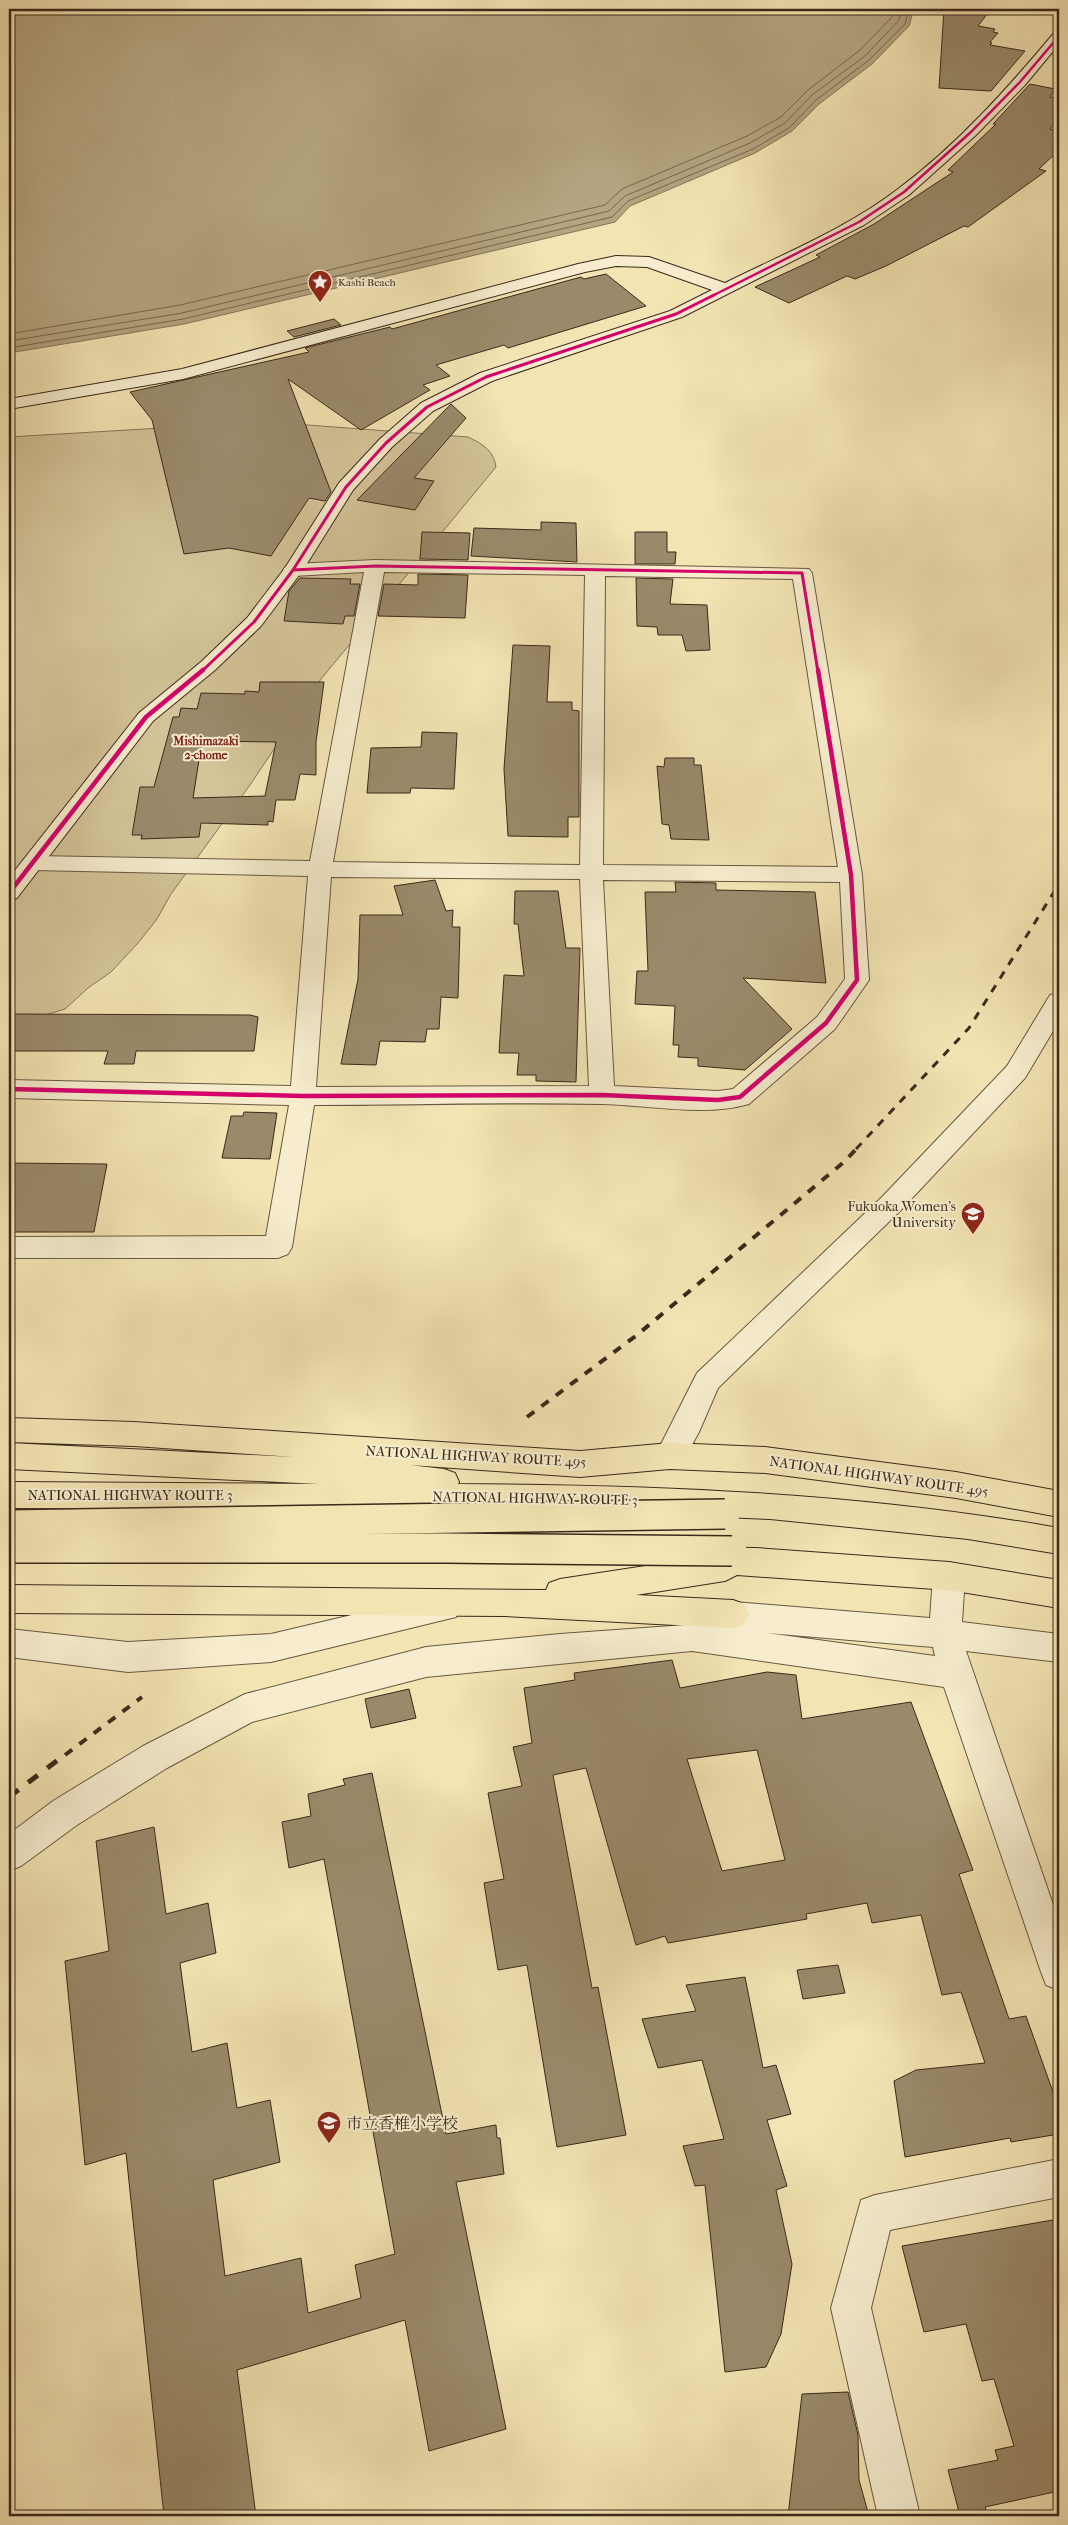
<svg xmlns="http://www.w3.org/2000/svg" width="1068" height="2525" viewBox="0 0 1068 2525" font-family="'IM FELL French Canon','Noto Serif JP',serif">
<rect width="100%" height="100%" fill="#f3e4b3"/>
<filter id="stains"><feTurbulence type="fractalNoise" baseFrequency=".004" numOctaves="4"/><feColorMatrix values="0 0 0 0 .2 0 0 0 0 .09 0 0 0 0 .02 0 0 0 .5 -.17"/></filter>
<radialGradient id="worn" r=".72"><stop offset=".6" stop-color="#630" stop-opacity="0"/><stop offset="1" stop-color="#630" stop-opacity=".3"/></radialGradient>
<!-- green -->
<path fill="#d4c499" stroke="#87765a" d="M308,425l160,12c15,7 26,14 28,30l-175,212 -71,106 -79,109 -14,25 -19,24 -27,29 -23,16 -23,21 -56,17v-589l153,-9z"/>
<!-- water -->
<path fill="#b4a47f" stroke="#837357" d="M9,9h905l-5,17 -37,38 -53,40 -27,27 -37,22 -125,53 -15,16 -431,102 -175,29z"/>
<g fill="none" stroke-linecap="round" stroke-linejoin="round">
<!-- shore -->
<g stroke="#77664c" stroke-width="1">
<path d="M9,334l171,-29 425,-100 17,-16 125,-53 34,-19 27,-27 52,-40 32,-33 2,-8"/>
<path d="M9,341l173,-28 427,-102 16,-15 125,-53 35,-20 27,-28 53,-39 34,-36 3,-11"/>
<path d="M9,348l174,-29 429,-102 16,-16 125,-52 36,-21 27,-28 53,-40 36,-36 4,-15"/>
</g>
</g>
<!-- building -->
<g fill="#9a8a6a" stroke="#3a291a" fill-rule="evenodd">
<path d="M944,9h47l-13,17 17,3 -2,3 5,1 -8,9 2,1 -2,2 35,6 -34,40 -52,-3z"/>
<path d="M1030,84l25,5 -5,8 9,1v19l-9,12 9,2v19l-20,19 7,2 -78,56 -4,-1 -78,40 -31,13 -8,-3 -58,27 -34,-16 65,-30 -4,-2 58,-31 79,-52 -5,-2 48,-46h-3z"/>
<path d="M606,274l40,32 -138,42 -4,-3 -68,20 14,11 -27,9 7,5 -69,40 -73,-51 43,113 -6,9 -16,-3 -38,58 -42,-8 -45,6 -32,-134 -22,-28 179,-40 -4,-4 85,-21 2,2 189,-52 3,2z"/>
<path d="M334,319l7,6 -47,12 -7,-6z"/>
<path d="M451,404l15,14 -52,60 20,3 -19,29 -58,-10z"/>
<path d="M541,522l35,1 1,39 -106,-6 3,-28 67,2z"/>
<path d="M422,532l48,1 -2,27 -48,-1z"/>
<path d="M635,532h32v20h9l-1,12h-40z"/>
<path d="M418,574l50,1 -3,43 -87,-2 6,-32 34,1z"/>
<path d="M300,578l51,1 -1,5h10l-6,32h-9l-2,8 -59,-3 5,-30z"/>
<path d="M636,578l37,1 -3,25 37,1 3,45 -24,1 -4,-16h-24l-1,-8 -20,-1z"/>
<path d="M513,645l37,1 -3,56h25v8l7,1v106h-11v20l-60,-1 -4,-67z"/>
<path d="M260,682h64l-8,60v33l-16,-1 -5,26h-19l-3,22 -5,-1v4l-67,-2 -2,14 -58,2 1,-4h-10l8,-48h14l19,-70h6l2,-9 16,1 4,-16 44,1v-3l14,1zM202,741l74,1 -11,54 -72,2z"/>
<path d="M422,732l35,1 -3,56 -43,-1 -1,5h-43l4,-45 50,-1z"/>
<path d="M665,758h29v7h7l8,75 -38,-1 -2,-14 -7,-1 -5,-58 7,1z"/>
<path d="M435,880l11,31 7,-1 -1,17h8l-2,71 -17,-1 -2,32h-12l-2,13 -45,-1 -4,24 -35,-1 17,-85 2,-64h43l-9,-29z"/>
<path d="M675,882l41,1v7l99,2 11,91 -83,-5 49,51 -47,41 -47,-4v-8l-20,-1 1,-12h-6l2,-39 -40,-2 2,-33h11l-3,-79h31z"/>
<path d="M515,891h43l8,57h14l-4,134 -40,-1v-6h-19l2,-22h-20l5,-78 20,1 -6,-52h-4z"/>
<path d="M9,1014l241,1 8,2 -4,34h-118l-2,13h-30l4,-13h-99z"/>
<path d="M244,1112l33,1 -7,46 -48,-1 9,-42h12z"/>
<path d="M9,1163l98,1 -13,68h-85z"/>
<path d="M672,1660l8,28 87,-16 29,3 6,44 109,-17 62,168 -14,4 50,145 17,-3 33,93v25l-48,8 -1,-4 -105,19 -11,-76 22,-11 69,-7 -24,-71 -19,3 -21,-80 -49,8 -5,-20 -61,11 1,5 -139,24 -3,-7 -29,9 -50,-177 -33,7 39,213 6,-1 28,148 -69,12 -30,-182 -29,5 -14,-87 20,-4 -16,-86 34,-7 -9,-39 19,-4 -8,-55 51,-8 -1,-7zM757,1750l28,110 -63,11 -35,-112z"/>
<path d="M409,1689l7,29 -45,10 -6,-29z"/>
<path d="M372,1773l74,361 50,-9 1,13h3l4,36 -48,8 50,247 -77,22 -24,-131 -168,50 19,146h-92l-38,-363 -41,12 -20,-204 44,-10 -13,-110 58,-14 12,87 42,-11 8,50 -36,10 12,89 35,-9 10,65 33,-8 10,62 -67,18 12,96 76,-18 7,55 53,-15 -6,-33 40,-11 -71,-395 -35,9 -7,-46 29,-6 -3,-22 37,-9 -2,-6z"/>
<path d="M838,1965l7,28 -42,6 -6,-29z"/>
<path d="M745,1977l18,91 13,-3 15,49 -24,6 20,66 -11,4 16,74 -11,70 -15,33 -41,5 -20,-187 -10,1 -12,-40 41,-7 -22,-79 -44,8 -16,-49 54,-8 -10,-26z"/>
<path d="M1053,2220l6,20v251l-74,16 3,9h-28l-12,-46 50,-10 -3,-10 19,-4 -20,-67 -12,2 -16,-57 -42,8 -22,-86z"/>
<path d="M848,2392l10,43 1,45 10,36h-81l14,-122z"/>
</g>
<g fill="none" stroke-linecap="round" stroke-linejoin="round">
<defs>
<g id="street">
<path d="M375,560l434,9 3,4 50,302 7,105 -34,49 -86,75c-44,13 -101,1 -147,0 -96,-2 -192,1 -288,1l-22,142 -4,7 -10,4h-269v-21l257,-1 23,-131 -280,-7v-18l282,6 17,-210 -274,-6 -8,-2 -3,-5 3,-5 8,-2 276,5 54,-289 -71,4 -7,-2 -3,-4 3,-4 7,-2zM384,572l201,3 -5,290 -247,-3zM605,576l188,3 45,288 -235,-2zM331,877l249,2 9,207 -273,1zM603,880l237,2 5,97 -28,38 -84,72 -15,2 -104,-5z"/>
<path d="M1059,993v28l-34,57 -125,133 -182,177 -19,44 -18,33 -11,4 -11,-4 -4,-9 42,-83 185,-176 125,-131 43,-71z"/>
<path d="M949,1562l11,4 5,10 -3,46 97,12v28l-93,-11 93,271v68l-13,-5 -5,-13 -97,-285 -252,-36 -266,26 -174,45 -85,46 -90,57 -56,41 -12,5v-37l44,-33 90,-55 102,-52 181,-47 134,-13 139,-10 -5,-10 5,-10 11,-4 220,18 3,-42 5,-10zM767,1633l166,14 2,9z"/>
<path d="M445,1593l11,4 5,10 -5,10 -185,45 -143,10 -119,-15v-28l119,13 143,-8z"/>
<path d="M1059,2159v38l-169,33 -19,78 49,208h-42l-47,-208 30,-108 14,-5z"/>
</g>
<path id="secondary" d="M1059,32v12l-34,41 -49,50 -67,60 -45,30 -182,92 -190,64 -59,30 -41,36 -39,43 -50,80 -42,56 -46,44 -62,51 -136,177 -8,3v-23l130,-165 62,-51 46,-44 38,-50 54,-85 41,-44 41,-36 59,-30 190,-62 42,-21 -65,-23 -31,-1 -31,6 -402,107 -174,30v-10l173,-30 396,-105 38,-8 33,1 76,26c58,-29 121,-54 173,-94 59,-44 109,-100 156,-156z"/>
<g id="highway">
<path d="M9,1418l125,4 446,29 90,-8 95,4 191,25 103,19v26l-103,-19 -191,-25 -95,-4 -90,8 -170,-12 34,4 11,4 4,9 -1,2c201,1 403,9 601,44v26l-91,-15 -198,-20 -186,-8 -575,-3v-26l310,2 -310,-15v-26l285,14 -160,-11 -125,-4z"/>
<path d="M705,1547l51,1 193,14 110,18v28l-110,-18 -212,-15 -12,6 -89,14 97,5 11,4 5,10 -5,10 -11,4 -228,-12 -496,-3v-28l537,5 3,-7 11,-4 131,-20 3,-8z"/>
</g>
</defs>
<!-- street casing -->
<use href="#street" stroke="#685840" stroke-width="2"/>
<!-- secondary casing -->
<use href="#secondary" stroke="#3a291a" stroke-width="2"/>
<!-- highway casing -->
<use href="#highway" stroke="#3a291a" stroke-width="2"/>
<!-- street -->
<use href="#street" fill="#f7edce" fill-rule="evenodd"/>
<!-- secondary -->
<use href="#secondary" fill="#f7edce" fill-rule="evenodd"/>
<!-- highway -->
<use href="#highway" fill="#f3e4b3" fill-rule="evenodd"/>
<!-- rail-far2 -->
<path stroke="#3a291a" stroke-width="3" stroke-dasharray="8 8" stroke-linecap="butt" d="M856,1149l113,-121 90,-144"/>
<!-- rail-far1 -->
<g stroke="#3a291a" stroke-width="4" stroke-dasharray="9 9" stroke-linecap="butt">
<path d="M527,1417l110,-82 207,-173 14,-15"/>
<path d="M65,1755l77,-58"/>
</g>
<!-- rail -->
<path stroke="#3a291a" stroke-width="5" stroke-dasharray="12 12" stroke-linecap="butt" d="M9,1797l57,-43"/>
<defs>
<g id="highway-bridge">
<path d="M9,1525l716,-11"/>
<path d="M9,1548h437l286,3"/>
</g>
</defs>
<!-- highway-bridge casing -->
<use href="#highway-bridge" stroke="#3a291a" stroke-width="32" stroke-linecap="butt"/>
<!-- highway-bridge -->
<use href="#highway-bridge" stroke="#f3e4b3" stroke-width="29"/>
<defs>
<path id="cycleway-far2" d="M712,296l147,-74 45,-30 67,-60 49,-50 39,-46"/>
<g id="cycleway-far1">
<path d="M293,570l82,-4 427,7 16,99"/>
<path d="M201,672l53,-50 39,-52 53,-83 40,-44 41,-36 59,-30 190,-63 38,-19"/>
</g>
<g id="cycleway">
<path d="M9,893l137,-176 57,-47"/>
<path d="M9,1089l294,7 299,-1 116,5 22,-3 86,-74 31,-43 -6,-105 -33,-205"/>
</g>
</defs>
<!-- cycleway-far2 casing -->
<use href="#cycleway-far2" stroke="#f7edce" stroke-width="4.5"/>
<!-- cycleway-far1 casing -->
<use href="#cycleway-far1" stroke="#f7edce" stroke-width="5"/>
<!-- cycleway casing -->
<use href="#cycleway" stroke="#f7edce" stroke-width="7"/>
<!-- cycleway-far2 -->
<use href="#cycleway-far2" stroke="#d6006c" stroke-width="2.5"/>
<!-- cycleway-far1 -->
<use href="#cycleway-far1" stroke="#d6006c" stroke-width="3"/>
<!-- cycleway -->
<use href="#cycleway" stroke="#d6006c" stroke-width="4.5"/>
</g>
<!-- icons -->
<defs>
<symbol id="sight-pin" viewBox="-11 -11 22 30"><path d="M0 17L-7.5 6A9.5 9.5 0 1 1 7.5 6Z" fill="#8f2418" stroke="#f7edce"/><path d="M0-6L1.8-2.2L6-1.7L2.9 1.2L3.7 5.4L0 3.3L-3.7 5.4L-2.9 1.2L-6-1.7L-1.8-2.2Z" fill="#fff"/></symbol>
<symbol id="university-pin" viewBox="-11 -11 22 30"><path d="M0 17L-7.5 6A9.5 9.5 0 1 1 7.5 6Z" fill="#8f2418" stroke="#f7edce"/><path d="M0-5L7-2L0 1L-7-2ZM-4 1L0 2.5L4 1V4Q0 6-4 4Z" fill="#fff"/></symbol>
<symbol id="school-pin" viewBox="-11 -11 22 30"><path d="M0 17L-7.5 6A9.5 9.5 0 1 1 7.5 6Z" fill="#8f2418" stroke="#f7edce"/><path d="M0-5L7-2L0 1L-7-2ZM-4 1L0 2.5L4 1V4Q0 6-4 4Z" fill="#fff"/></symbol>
</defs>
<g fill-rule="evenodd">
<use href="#sight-pin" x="306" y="268" width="28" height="38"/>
<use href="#university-pin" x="959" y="1200" width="28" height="38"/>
<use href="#school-pin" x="315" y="2109" width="28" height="38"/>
</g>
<g text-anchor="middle" stroke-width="4" stroke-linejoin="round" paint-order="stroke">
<!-- far-poi labels -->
<g font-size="11" fill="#3a291a" stroke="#f7edce" text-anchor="start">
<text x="338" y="286">Kashi Beach</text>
</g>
<!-- far-neighbourhood labels -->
<g font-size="12" font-weight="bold" fill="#7a1f14" stroke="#f7edce">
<text x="206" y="745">Mishimazaki<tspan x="206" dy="14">2-chome</tspan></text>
</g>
<!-- poi labels -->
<g font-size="14" fill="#3a291a" stroke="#f7edce" text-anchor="end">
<text x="956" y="1211">Fukuoka Women's<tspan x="956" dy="16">University</tspan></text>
</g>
<!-- street labels -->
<g font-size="14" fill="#3a291a" stroke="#f7edce">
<text transform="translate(476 1456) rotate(3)" y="5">NATIONAL HIGHWAY ROUTE 495</text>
<text transform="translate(879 1476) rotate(8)" y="5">NATIONAL HIGHWAY ROUTE 495</text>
<text x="130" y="1500">NATIONAL HIGHWAY ROUTE 3</text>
<text transform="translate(535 1498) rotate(1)" y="5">NATIONAL HIGHWAY ROUTE 3</text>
</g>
<!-- near-poi labels -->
<g font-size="16" fill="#3a291a" stroke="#f7edce" text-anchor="start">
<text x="346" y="2129">市立香椎小学校</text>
</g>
</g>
<!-- margin -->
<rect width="1068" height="2525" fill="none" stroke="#f3e4b3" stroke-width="30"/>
<rect x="10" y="10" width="1048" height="2505" fill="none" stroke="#3a291a" stroke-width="2.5"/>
<rect x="15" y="15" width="1038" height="2495" fill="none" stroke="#3a291a"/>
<rect width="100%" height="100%" filter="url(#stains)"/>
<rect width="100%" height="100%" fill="url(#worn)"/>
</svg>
